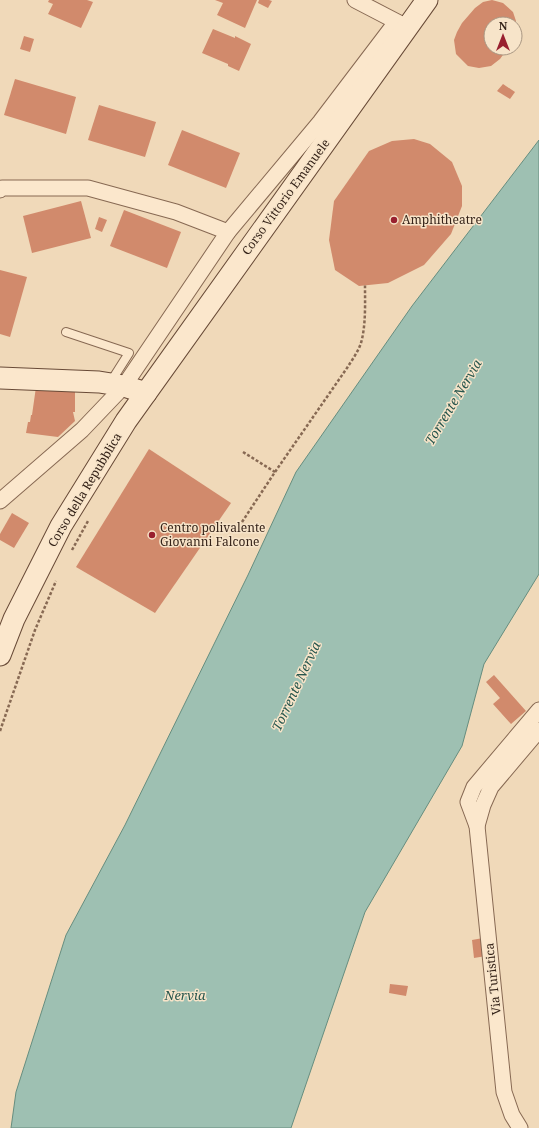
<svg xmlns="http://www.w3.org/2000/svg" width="539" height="1128" viewBox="0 0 539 1128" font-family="'Noto Serif',serif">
<rect width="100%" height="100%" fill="#f0d9b9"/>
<!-- water -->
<path fill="#9ec0b2" stroke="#668d7f" d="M539,140v434l-55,90 -22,82 -97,166 -74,216h-280l5,-36 50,-157 59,-110 123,-250 48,-103 116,-166z"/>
<!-- building -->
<g fill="#d18a6c">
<path d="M49,0h38l6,2 -12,26 -33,-14 5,-10 -5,-2z"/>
<path d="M215,0h42l-12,28 -28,-13 6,-12z"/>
<path d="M259,0h10l3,1 -4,7 -10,-5z"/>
<path d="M492,0l11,3 10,9 3,9v3h-25v24h17l-8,11 -9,7 -12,2 -11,-2 -12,-12 -2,-14 3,-8 5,-9 13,-15 8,-6z"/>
<path d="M213,29l22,9v-2l16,8 -12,27 -11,-5v-2l-26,-11z"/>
<path d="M24,36l10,3 -4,13 -10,-3z"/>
<path d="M15,79l61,18 -10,37 -62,-19z"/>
<path d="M503,84l12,8 -5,7 -13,-8z"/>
<path d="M99,105l57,17 -11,35 -57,-17z"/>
<path d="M182,130l58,23 -14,35 -58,-23z"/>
<path d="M414,139l16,5 22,18 10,24v20l-11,28 -27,31 -36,18 -29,3 -24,-16 -6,-30 5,-39 35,-50 23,-10z"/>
<path d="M81,201l10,37 -59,15 -9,-37z"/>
<path d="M124,210l57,22 -14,36 -57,-22z"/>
<path d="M99,217l8,3 -5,12 -7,-3z"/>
<path d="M0,270l27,7 -17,60 -10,-3z"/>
<path d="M36,387l9,2 19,2 1,-4 10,1v24h-2l2,9 -17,16 -32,-4 2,-11h2l1,-7h1z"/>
<path d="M149,449l82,54 -76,110 -79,-46z"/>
<path d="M12,513l17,10 -15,25 -14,-8v-6z"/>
<path d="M494,675l32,36 -15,13 -18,-20 7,-6 -14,-16z"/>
<path d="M483,938l3,18 -12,2 -2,-18z"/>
<path d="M390,984l18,2 -2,10 -17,-3z"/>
</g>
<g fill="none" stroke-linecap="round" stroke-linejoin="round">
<defs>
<path id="service" d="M66,332l63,21 -19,30"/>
<g id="minor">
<path d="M355,0l50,26"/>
<path d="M0,190l2,-2h86l88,24 52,20"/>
<path d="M0,501l82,-71 42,-44 104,-154 92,-110 76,-100"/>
<path d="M477,826l6,-21 8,-18 48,-57"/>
<path d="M520,1128l-8,-13 -8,-23 -27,-266 -9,-24 6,-15 65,-77"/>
</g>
<g id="secondary">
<path d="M0,378l99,4 25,4 22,7"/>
<path d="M0,655l14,-36 47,-93 65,-105 301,-421"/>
</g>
</defs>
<!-- service casing -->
<use href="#service" stroke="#876953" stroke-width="10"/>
<!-- minor casing -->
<use href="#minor" stroke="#876953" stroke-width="17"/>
<!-- secondary casing -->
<use href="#secondary" stroke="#684a37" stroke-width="23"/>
<!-- path -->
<g stroke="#876953" stroke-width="2.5" stroke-dasharray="3 2" stroke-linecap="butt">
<path d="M243,452l32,20"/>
<path d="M242,522l33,-50 72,-104c5,-8 11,-16 14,-25 5,-18 4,-39 4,-58"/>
<path d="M72,550l16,-29"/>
<path d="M0,731l35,-101 21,-49"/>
</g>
<!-- service -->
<use href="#service" stroke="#fbe7cc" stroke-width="8"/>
<!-- minor -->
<use href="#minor" stroke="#fbe7cc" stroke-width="15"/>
<!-- secondary -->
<use href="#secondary" stroke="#fbe7cc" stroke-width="21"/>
</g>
<!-- markers -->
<g fill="#99202f" stroke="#f7e4c9" stroke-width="1.5">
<circle cx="394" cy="220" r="4"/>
<circle cx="152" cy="535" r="4"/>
</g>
<g text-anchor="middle" stroke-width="3" stroke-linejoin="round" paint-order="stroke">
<!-- street labels -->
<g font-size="12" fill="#352319" stroke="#f7e4c9">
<text transform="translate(286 197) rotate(-54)" y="4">Corso Vittorio Emanuele</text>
<text transform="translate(85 490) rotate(-59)" y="4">Corso della Repubblica</text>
<text transform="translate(493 979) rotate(-96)" y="4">Via Turistica</text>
</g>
<!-- poi labels -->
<g font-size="12" fill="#352319" stroke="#f7e4c9" text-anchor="start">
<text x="402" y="224">Amphitheatre</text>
<text x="160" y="532">Centro polivalente<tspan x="160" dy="14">Giovanni Falcone</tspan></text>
</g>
<!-- water labels -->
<g font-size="13" font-style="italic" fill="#27564d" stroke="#f7e4c9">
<text transform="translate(453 402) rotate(-59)" y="5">Torrente Nervia</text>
<text transform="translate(296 686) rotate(-65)" y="5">Torrente Nervia</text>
<text x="185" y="1000">Nervia</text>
</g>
</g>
<!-- north arrow -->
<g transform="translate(503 36)"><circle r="19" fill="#f7e4c9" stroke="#a99783"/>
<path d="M0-3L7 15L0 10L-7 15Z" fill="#99202f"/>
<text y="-6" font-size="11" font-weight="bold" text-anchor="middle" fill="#352319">N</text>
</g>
</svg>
